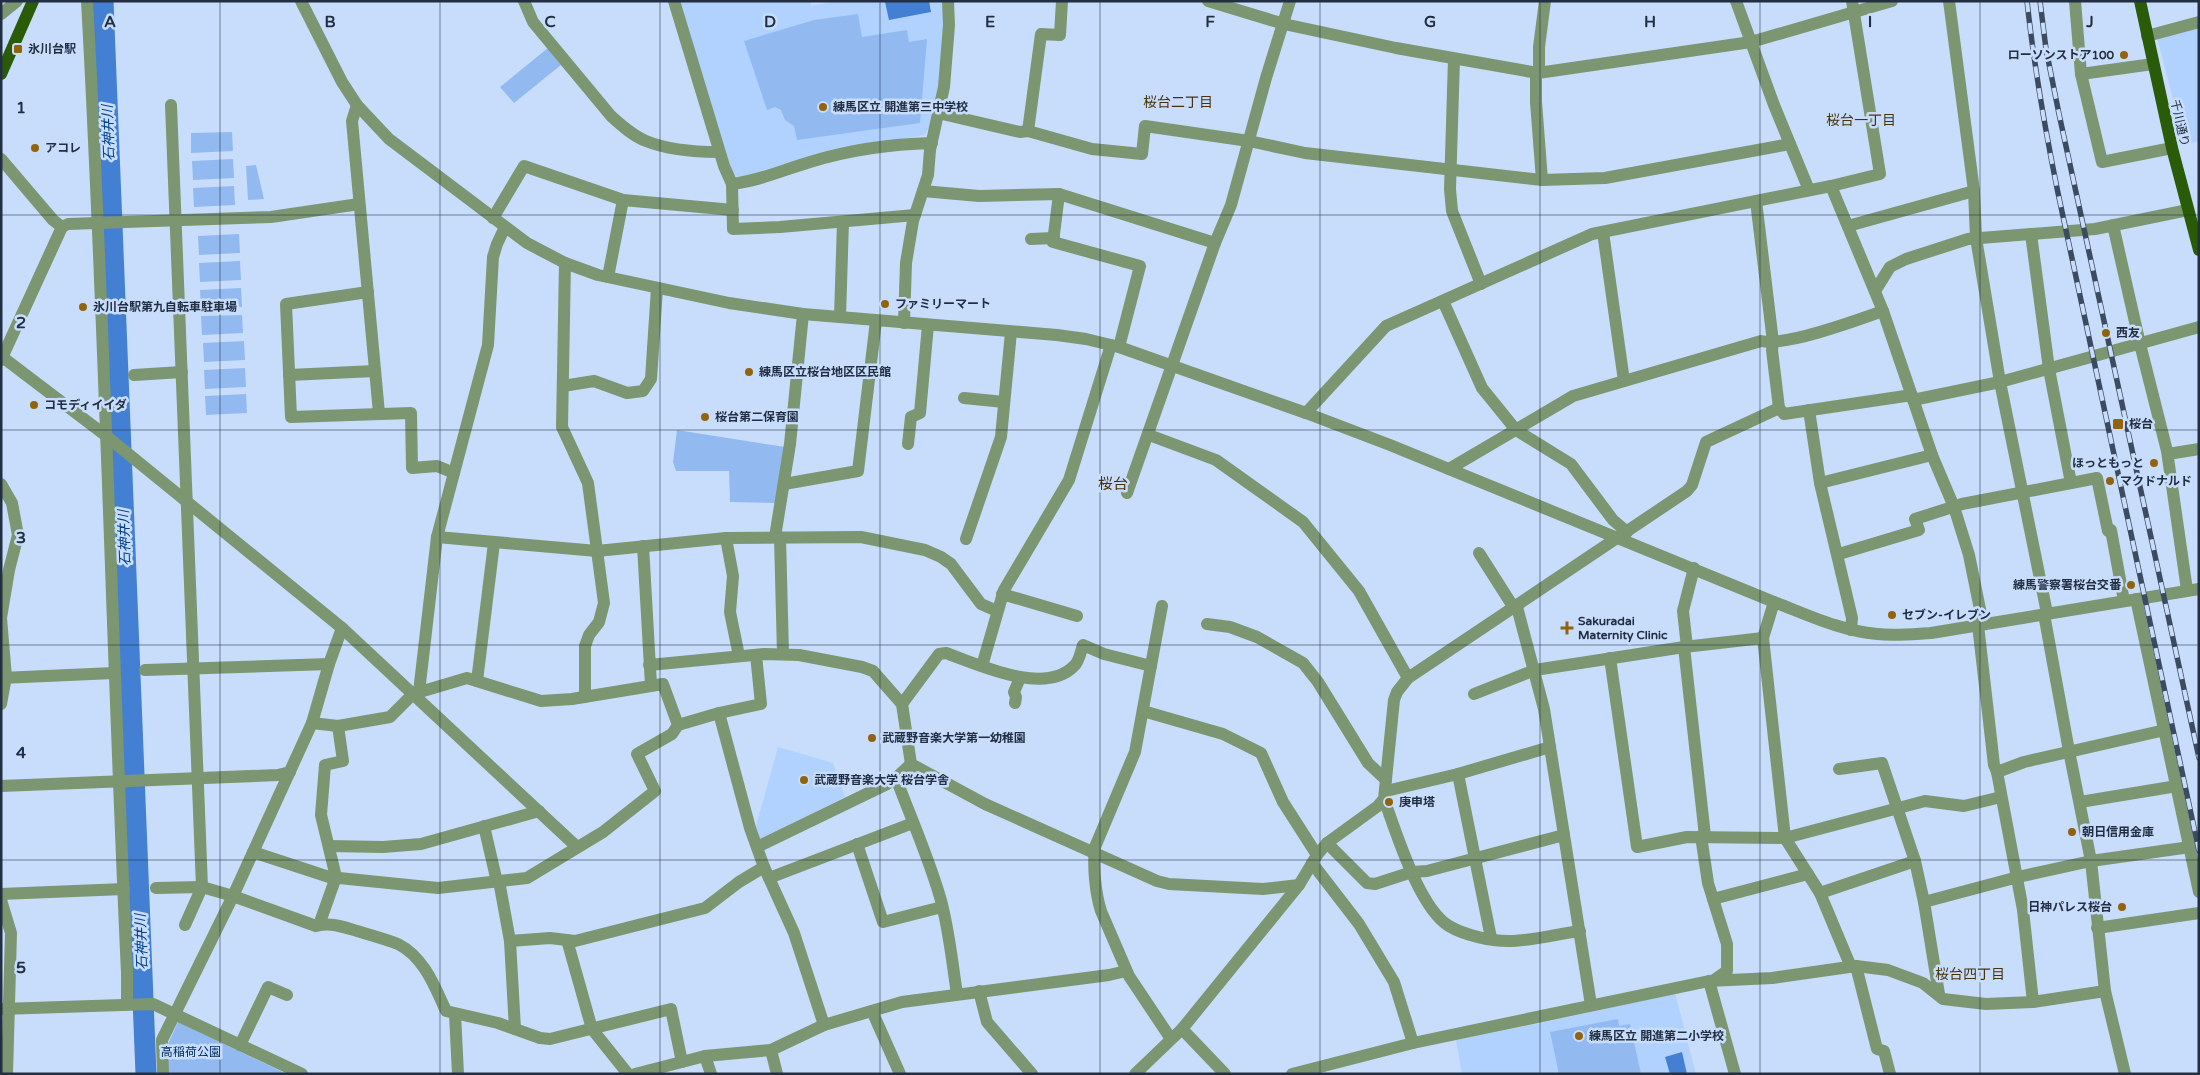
<svg xmlns="http://www.w3.org/2000/svg" width="2200" height="1075" viewBox="0 0 2200 1075" font-family="'Varela Round','Noto Sans JP',sans-serif">
<rect width="100%" height="100%" fill="#c8ddfc"/>
<!-- built -->
<g fill="#b1d1fe">
<path d="M680,1h130l1,5 23,-5h111l-6,86 -10,41 -5,7 -115,22 -71,21 -9,-9z"/>
<path d="M2199,26v115l-14,4 -28,-108z"/>
<path d="M778,747l55,16 12,34 -81,41h-4l-4,-12z"/>
<path d="M1675,993l21,81h-234l-6,-34 95,-19z"/>
</g>
<!-- green -->
<g fill="#92baf1">
<path d="M858,14l4,23 45,-7 2,12 18,-3 -7,84 -123,17 -3,-14 -9,-6 -4,-10 -6,-3 -8,3 -23,-69 70,-21z"/>
<path d="M548,48l13,17 -47,38 -14,-16z"/>
<path d="M232,132l1,19 -42,2v-20z"/>
<path d="M233,159l1,19 -41,2 -1,-19z"/>
<path d="M256,165l8,34 -16,1 -2,-34z"/>
<path d="M234,186l1,19 -41,2 -1,-19z"/>
<path d="M239,234l1,19 -41,2 -1,-19z"/>
<path d="M240,261l1,19 -41,2 -1,-19z"/>
<path d="M241,288l1,19 -41,1 -1,-18z"/>
<path d="M242,315l1,18 -41,2 -1,-19z"/>
<path d="M244,341l1,19 -41,2 -1,-19z"/>
<path d="M245,368l1,19 -41,2 -1,-19z"/>
<path d="M246,394l1,19 -41,2 -1,-19z"/>
<path d="M677,430l108,17 -9,56 -46,-1 -1,-31h-53l-3,-9z"/>
<path d="M1618,1019l1,7 11,-2 11,50h-82l-9,-42z"/>
<path d="M178,1022l109,52h-122l-1,-21z"/>
</g>
<!-- water -->
<g fill="#4380d3">
<path d="M929,1l2,11 -42,8 -4,-18z"/>
<path d="M1682,1052l5,22h-17l-5,-17z"/>
</g>
<g fill="none" stroke-linecap="round" stroke-linejoin="round">
<!-- river -->
<path stroke="#4380d3" stroke-width="21" d="M103,1l43,1073"/>
<!-- minor -->
<g stroke="#7b9670" stroke-width="12">
<path d="M87,1c18,324 25,648 40,972v31"/>
<path d="M301,1l41,81 15,23 32,34 138,104 38,20 33,12 131,28 74,11 254,21 29,4 33,8 187,66 84,32 384,157c34,13 67,29 103,32 18,2 36,0 54,-1l268,-44"/>
<path d="M524,1l9,21 78,94c10,9 22,20 35,25 22,9 49,11 73,11"/>
<path d="M674,1l50,165 8,18c27,-3 51,-14 78,-22 39,-12 81,-18 122,-19"/>
<path d="M1208,1l76,23 112,24 142,25 213,-31 141,-41"/>
<path d="M1736,1l38,104 35,85"/>
<path d="M1949,1l25,190 2,47 24,144 47,231"/>
<path d="M2075,1l6,73 21,88 70,-14"/>
<path d="M1,14l16,-13"/>
<path d="M2147,36l52,-14"/>
<path d="M1454,59l-4,130 2,22 29,73"/>
<path d="M2081,74l72,-10"/>
<path d="M171,105l31,782 31,9 83,30c14,-4 28,1 41,5 13,4 28,8 41,13 26,13 37,43 48,67l52,12 42,15 10,1 121,-30 11,53"/>
<path d="M357,105l-5,16 27,292"/>
<path d="M938,113l82,19 8,-1 64,18 50,5 3,-28 104,15 56,12 237,27 63,-2 185,-34"/>
<path d="M1028,131l13,-97 19,1 2,-34"/>
<path d="M1,159l52,61 9,7 -61,133"/>
<path d="M1542,180l-6,-78v-25l3,-10v-20l6,-46"/>
<path d="M732,184l1,45 47,-2 135,-12"/>
<path d="M1831,186l52,125 49,144 22,52 15,48 14,69"/>
<path d="M923,191l56,5 80,-2 156,49"/>
<path d="M1059,194l-6,48 87,24 -21,81"/>
<path d="M1756,201l17,141 -1,8 7,58 5,6 128,-19"/>
<path d="M493,218l31,-52 99,34 110,10"/>
<path d="M2113,225l27,119 27,107 20,139"/>
<path d="M1848,226l126,-35"/>
<path d="M62,227l6,-3 203,-7 88,-13"/>
<path d="M1603,232l21,149"/>
<path d="M2031,234l18,135 22,114"/>
<path d="M1031,239l23,-1"/>
<path d="M565,263l-3,164 26,56 16,120 -5,19 -10,13 -4,11v51"/>
<path d="M608,277l15,-77"/>
<path d="M1875,291l15,-24 16,-8 62,-20 127,-10 93,-19"/>
<path d="M368,292l-82,12 5,113 120,-4 1,55 25,-2 17,7"/>
<path d="M1443,301l39,87 34,42 55,34 42,56 14,12"/>
<path d="M840,317l3,-95"/>
<path d="M904,323l2,-60 7,-42 15,-46 2,-25 14,-63 5,-62 -1,-24"/>
<path d="M1,356l104,79 237,193 235,219"/>
<path d="M134,375l48,-3"/>
<path d="M289,375l86,-4"/>
<path d="M563,386l31,-5 33,12 16,-2 8,-12 6,-91"/>
<path d="M964,398l40,4"/>
<path d="M1913,400l87,-18 199,-55"/>
<path d="M1809,410l11,73 32,135 -1,12"/>
<path d="M1306,413l80,-87 206,-92 239,-48 49,-12 -28,-173"/>
<path d="M1149,435l67,25 87,62 56,69 49,87"/>
<path d="M908,444l3,-27 9,-4 8,-88"/>
<path d="M2168,454l31,-5"/>
<path d="M1449,469l124,-73 188,-55c24,6 97,-21 122,-30"/>
<path d="M1820,483l112,-28"/>
<path d="M1,484l11,19 6,32 -9,35 -8,48 5,59 -5,27"/>
<path d="M784,484l74,-13 18,-150"/>
<path d="M1127,493l88,-250 16,-38 35,-127 24,-77"/>
<path d="M2111,530l13,71"/>
<path d="M437,537l160,14 129,-13 135,-1 64,13 16,7 10,7 30,40 16,7"/>
<path d="M775,537l15,-93 13,-130"/>
<path d="M780,537l3,117"/>
<path d="M726,538l7,38 -3,36 9,44"/>
<path d="M966,539l35,-102 10,-105"/>
<path d="M643,546l8,139"/>
<path d="M1479,553l35,55"/>
<path d="M1839,554l80,-24 -4,-11 47,-15 135,-26 11,53"/>
<path d="M1002,594l75,22"/>
<path d="M2136,599l63,293"/>
<path d="M1774,602l-11,36 22,200 35,55 31,74"/>
<path d="M1162,606l-27,146 -40,95c-2,19 0,45 6,64l28,65 42,63"/>
<path d="M1517,607l27,102 47,296"/>
<path d="M2044,614l25,137 22,110 14,130 20,83"/>
<path d="M1207,624l23,3 27,10 46,26 15,19 50,81 18,17"/>
<path d="M1978,625l16,140 3,7"/>
<path d="M1684,647l21,189"/>
<path d="M1687,647l-4,-36 11,-43"/>
<path d="M1610,658l27,189 50,-10 98,1 140,-37 39,5 37,-9"/>
<path d="M649,665l115,-11 35,1 63,12 11,4 29,33 9,60 74,40 172,77 12,3 94,5 36,-4"/>
<path d="M982,666l22,-76 65,-110 42,-135"/>
<path d="M145,670l184,-6"/>
<path d="M1,678l113,-5"/>
<path d="M477,681l17,-138"/>
<path d="M419,692l18,-155 51,-192 5,-88 4,-13 8,-17"/>
<path d="M1474,694l61,-24 149,-23 79,-9"/>
<path d="M1015,703l1,-6 -2,-5 6,-14"/>
<path d="M902,704l37,-50 7,-1c33,12 99,43 128,13 5,-4 7,-15 9,-21l21,9 47,12"/>
<path d="M1143,711l80,23 38,19 22,49 34,53"/>
<path d="M719,713l31,115 14,39 30,66 30,92"/>
<path d="M312,723l26,3 52,-9 23,-23 54,-16 74,23 31,-2 91,-15 15,41 41,-12 42,-9 -5,-49"/>
<path d="M1839,769l43,-6 33,98 9,41 15,92"/>
<path d="M1458,774l33,164"/>
<path d="M896,778c15,40 32,78 44,119 9,31 12,65 17,97"/>
<path d="M1,786l277,-11 12,-3"/>
<path d="M1386,791l72,-17 92,-27"/>
<path d="M1384,799c12,33 35,109 65,127 15,9 41,15 59,15 24,0 48,-7 72,-10"/>
<path d="M2080,802l97,-16"/>
<path d="M484,826l13,56"/>
<path d="M1701,836l7,47 19,61v27l-14,10"/>
<path d="M1327,843l40,40 8,1 37,-12 15,-1 137,-36"/>
<path d="M857,844l26,78 59,-15"/>
<path d="M329,846l54,1 38,-3 118,-33"/>
<path d="M757,847l130,-63 9,-6 15,-14"/>
<path d="M253,852l76,25 109,11 89,-10 76,-46 52,-41 -18,-37 35,-20 6,-9"/>
<path d="M1312,863l47,61 35,58 19,61"/>
<path d="M769,878l144,-55"/>
<path d="M499,881l11,60 5,88"/>
<path d="M156,888l46,-1 -17,38"/>
<path d="M1820,893l95,-32"/>
<path d="M1,894l123,-5"/>
<path d="M1713,899l95,-25"/>
<path d="M1,900l10,33 -4,141"/>
<path d="M1924,902l94,-25 73,-16 99,-14"/>
<path d="M319,925l17,-48 -15,-62 4,-50 18,-4 -5,-35"/>
<path d="M2097,928l102,-15"/>
<path d="M567,940l25,89 36,45"/>
<path d="M510,941l40,-3 25,3 130,-33 34,-26 25,-15"/>
<path d="M1856,966l21,83 7,2 6,23"/>
<path d="M1709,981l26,93"/>
<path d="M979,991l8,31 45,52"/>
<path d="M2033,1002l-10,-92 -26,-138 27,-10 141,-32"/>
<path d="M1,1009l152,-5 149,70"/>
<path d="M872,1011l28,63"/>
<path d="M455,1014l3,60"/>
<path d="M1182,1029l43,45"/>
<path d="M240,1045l28,-58 19,8"/>
<path d="M771,1050l6,24"/>
<path d="M705,1056l6,18"/>
<path d="M163,1074l-1,-34 71,-144 79,-173 17,-59 13,-36"/>
<path d="M635,1074l70,-18 66,-6 53,-25 78,-23 207,-27 17,-4"/>
<path d="M1135,1074l47,-45 117,-144 18,-30 10,-12 51,-37 6,-7 10,-99 3,-8 11,-14 279,-187 5,-6 14,-43 73,-34"/>
<path d="M1292,1074l121,-31 296,-62 63,-3 84,-12 32,4 35,13 20,16 43,5 47,-2 72,-11"/>
</g>
<!-- major -->
<g stroke="#295b08" stroke-width="12">
<path d="M2140,1l32,147 27,102"/>
<path d="M1,74l32,-73"/>
</g>
<defs>
<g id="rail">
<path d="M2027,1c7,65 18,128 31,192l141,658"/>
<path d="M2040,1l6,48 13,65 140,644"/>
</g>
</defs>
<!-- rail casing -->
<use href="#rail" stroke="#3d4b61" stroke-width="5.5"/>
<!-- rail -->
<use href="#rail" stroke="#c8ddfc" stroke-width="4" stroke-dasharray="11" stroke-linecap="butt"/>
</g>
<!-- grid -->
<path fill="none" stroke="#222f43" stroke-width="1" stroke-opacity="0.55" d="M220,1v1073M440,1v1073M660,1v1073M880,1v1073M1100,1v1073M1320,1v1073M1540,1v1073M1760,1v1073M1980,1v1073M1,215h2198M1,430h2198M1,645h2198M1,860h2198"/>
<!-- markers -->
<g fill="#90630c" stroke="#c8ddfc" stroke-width="2">
<rect x="13" y="44" width="10" height="10" rx="2.5"/>
<circle cx="2124" cy="55" r="5"/>
<circle cx="823" cy="107" r="5"/>
<circle cx="35" cy="148" r="5"/>
<circle cx="885" cy="304" r="5"/>
<circle cx="83" cy="307" r="5"/>
<circle cx="2106" cy="333" r="5"/>
<circle cx="749" cy="372" r="5"/>
<circle cx="34" cy="405" r="5"/>
<circle cx="705" cy="417" r="5"/>
<rect x="2112" y="418" width="12" height="12" rx="2.5"/>
<circle cx="2154" cy="463" r="5"/>
<circle cx="2110" cy="481" r="5"/>
<circle cx="2131" cy="585" r="5"/>
<circle cx="1892" cy="615" r="5"/>
<path d="M1564.5 620.5h5v5h5v5h-5v5h-5v-5h-5v-5h5z"/>
<circle cx="872" cy="738" r="5"/>
<circle cx="804" cy="780" r="5"/>
<circle cx="1389" cy="802" r="5"/>
<circle cx="2072" cy="832" r="5"/>
<circle cx="2122" cy="907" r="5"/>
<circle cx="1579" cy="1036" r="5"/>
</g>
<g text-anchor="middle" stroke-width="5" stroke-linejoin="round" paint-order="stroke">
<!-- poi labels -->
<g font-size="12" font-weight="bold" fill="#222f43" stroke="#c8ddfc" text-anchor="start">
<text x="28" y="53">氷川台駅</text>
<text x="2114" y="59" text-anchor="end">ローソンストア100</text>
<text x="833" y="111">練馬区立 開進第三中学校</text>
<text x="45" y="152">アコレ</text>
<text x="895" y="308">ファミリーマート</text>
<text x="93" y="311">氷川台駅第九自転車駐車場</text>
<text x="2116" y="337">西友</text>
<text x="759" y="376">練馬区立桜台地区区民館</text>
<text x="44" y="409">コモディイイダ</text>
<text x="715" y="421">桜台第二保育園</text>
<text x="2129" y="428">桜台</text>
<text x="2144" y="467" text-anchor="end">ほっともっと</text>
<text x="2120" y="485">マクドナルド</text>
<text x="2121" y="589" text-anchor="end">練馬警察署桜台交番</text>
<text x="1902" y="619">セブン-イレブン</text>
<text x="1578" y="625">Sakuradai<tspan x="1578" dy="14">Maternity Clinic</tspan></text>
<text x="882" y="742">武蔵野音楽大学第一幼稚園</text>
<text x="814" y="784">武蔵野音楽大学 桜台学舎</text>
<text x="1399" y="806">庚申塔</text>
<text x="2082" y="836">朝日信用金庫</text>
<text x="2112" y="911" text-anchor="end">日神パレス桜台</text>
<text x="1589" y="1040">練馬区立 開進第二小学校</text>
</g>
<!-- street labels -->
<g font-size="12" fill="#222f43" stroke="#c8ddfc">
<text transform="translate(2180 123) rotate(77)" y="4">千川通り</text>
</g>
<!-- park labels -->
<g font-size="12" fill="#012c61" stroke="#c8ddfc">
<text x="191" y="1056">高稲荷公園</text>
</g>
<!-- neighbourhood labels -->
<g font-size="14" fill="#48320d" stroke="#c8ddfc">
<text x="1178" y="107">桜台二丁目</text>
<text x="1861" y="125">桜台一丁目</text>
<text x="1970" y="979">桜台四丁目</text>
</g>
<!-- water labels -->
<g font-size="14" font-style="italic" fill="#00418c" stroke="#c8ddfc">
<text transform="translate(108 133) rotate(-92)" y="5">石神井川</text>
<text transform="translate(124 538) rotate(-92)" y="5">石神井川</text>
<text transform="translate(141 942) rotate(-92)" y="5">石神井川</text>
</g>
<!-- quarter labels -->
<g font-size="15" fill="#48320d" stroke="#c8ddfc">
<text x="1113" y="489">桜台</text>
</g>
</g>
<g font-size="16" text-anchor="middle" font-weight="bold" fill="#222f43" stroke="#c8ddfc" stroke-width="5" stroke-linejoin="round" paint-order="stroke">
<text x="110" y="27">A</text>
<text x="330" y="27">B</text>
<text x="550" y="27">C</text>
<text x="770" y="27">D</text>
<text x="990" y="27">E</text>
<text x="1210" y="27">F</text>
<text x="1430" y="27">G</text>
<text x="1650" y="27">H</text>
<text x="1870" y="27">I</text>
<text x="2090" y="27">J</text>
<text x="21" y="113">1</text>
<text x="21" y="328">2</text>
<text x="21" y="543">3</text>
<text x="21" y="758">4</text>
<text x="21" y="973">5</text>
</g>
<!-- border -->
<rect width="2200" height="1075" fill="none" stroke="#222f43" stroke-width="5"/>
</svg>
